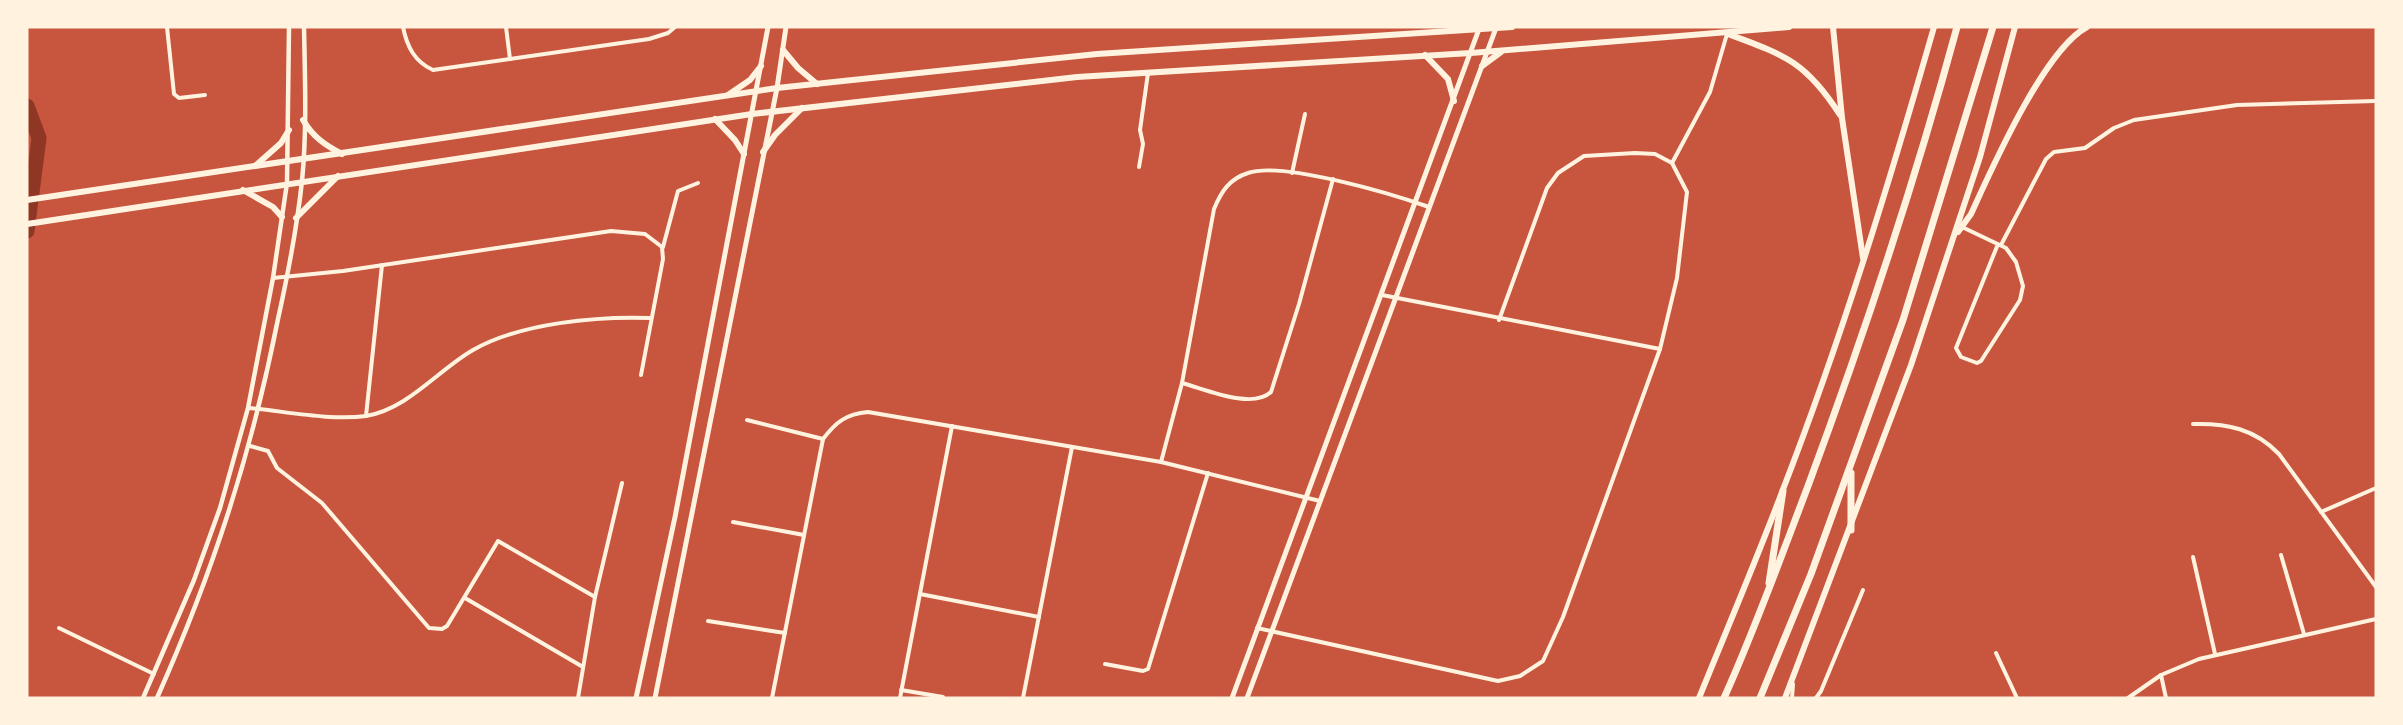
<svg xmlns="http://www.w3.org/2000/svg" width="2403" height="725" viewBox="0 0 2403 725" font-family="'DM Sans',sans-serif">
<rect width="100%" height="100%" fill="#c8553d"/>
<g fill="none" stroke-linecap="round" stroke-linejoin="round">
<!-- river -->
<path stroke="#8f3625" stroke-width="15" d="M27,106l12,32 -12,93"/>
<!-- minor -->
<g stroke="#fff3e0" stroke-width="4">
<path d="M167,27l7,67 5,4 26,-3"/>
<path d="M403,27c4,20 12,35 30,43l216,-31 19,-6 7,-6"/>
<path d="M506,27l4,32"/>
<path d="M1672,163l38,-71 17,-58"/>
<path d="M1139,167l4,-23 -3,-14 8,-57"/>
<path d="M1292,173l13,-59"/>
<path d="M1962,227l44,21 10,14 7,24 -3,14 -39,61 -4,2 -16,-6 -5,-9 42,-104"/>
<path d="M2001,245l45,-86 8,-7 31,-4 29,-20 20,-8 103,-15 139,-4"/>
<path d="M663,247l15,-56 20,-8"/>
<path d="M273,278l70,-7 268,-40 34,3 17,13 1,12 -22,116"/>
<path d="M1382,295l278,54"/>
<path d="M1182,383c23,6 70,27 89,9l28,-88 34,-125"/>
<path d="M248,408c36,3 83,13 118,8 42,-7 72,-46 107,-66 47,-27 125,-34 178,-32"/>
<path d="M366,416l16,-151"/>
<path d="M747,420l76,19"/>
<path d="M2193,424c34,-1 62,5 86,30l97,133"/>
<path d="M250,446l18,5 9,17 45,35 107,125 13,1 5,-3 51,-85 97,56"/>
<path d="M1161,462l21,-79 32,-174c7,-17 15,-30 34,-36 34,-12 144,21 181,34"/>
<path d="M2321,512l55,-24"/>
<path d="M733,522l71,13"/>
<path d="M2281,555l23,79"/>
<path d="M2193,557l22,97"/>
<path d="M920,594l119,23"/>
<path d="M465,598l118,69"/>
<path d="M708,621l77,12"/>
<path d="M59,628l95,46"/>
<path d="M1257,628l241,53 22,-5 23,-15 20,-44 97,-268 17,-71 10,-86 -15,-29 -17,-9 -20,-1 -51,3 -26,17 -11,15 -48,132"/>
<path d="M1996,653l21,45"/>
<path d="M1105,664l38,7 5,-2 60,-196"/>
<path d="M2161,675l5,23"/>
<path d="M901,690l42,7"/>
<path d="M578,698l17,-101 27,-114"/>
<path d="M772,698l51,-259c13,-17 23,-25 45,-27l293,50 159,39"/>
<path d="M900,698l52,-272"/>
<path d="M1023,698l49,-251"/>
<path d="M1792,698l1,-14"/>
<path d="M1816,698l5,-7 42,-101"/>
<path d="M2128,698l33,-23 38,-16 177,-40"/>
</g>
<!-- tertiary -->
<g stroke="#fff3e0" stroke-width="4.5">
<path d="M143,698l51,-118 26,-72 28,-100 25,-130 14,-95 2,-156"/>
<path d="M157,698c56,-126 94,-243 121,-379 10,-45 19,-92 24,-138 5,-50 3,-103 2,-154"/>
</g>
<!-- secondary -->
<g stroke="#fff3e0" stroke-width="5">
<path d="M636,698l39,-181 93,-490"/>
<path d="M655,698l122,-610 9,-61"/>
<path d="M1232,698l247,-669"/>
<path d="M1247,698l249,-670"/>
</g>
<!-- primary -->
<g stroke="#fff3e0" stroke-width="6">
<path d="M783,50l15,18 19,16"/>
<path d="M1425,55l23,24 6,22"/>
<path d="M1482,66l19,-14"/>
<path d="M728,95l22,-15 11,-14"/>
<path d="M715,119l20,21 9,14"/>
<path d="M303,120c10,17 22,25 39,34"/>
<path d="M763,152l12,-17 27,-27"/>
<path d="M255,166l26,-23 8,-13"/>
<path d="M243,190l30,17 9,10"/>
<path d="M27,200l750,-112 320,-34 415,-27"/>
<path d="M296,218l42,-42"/>
<path d="M27,224l725,-110 325,-37 394,-24 318,-26"/>
</g>
<!-- trunk -->
<g stroke="#fff3e0" stroke-width="6">
<path d="M1833,27l9,91 21,140"/>
<path d="M1728,34c57,21 78,28 112,81"/>
<path d="M1958,232l13,-18c22,-48 73,-164 116,-187"/>
<path d="M1699,698c28,-69 57,-137 83,-206 59,-152 107,-308 152,-465"/>
<path d="M1785,698l126,-333 69,-208 35,-130"/>
</g>
<!-- motorway -->
<g stroke="#fff3e0" stroke-width="7">
<path d="M1851,530v-57"/>
<path d="M1769,583l14,-92"/>
<path d="M1724,698c31,-69 57,-141 84,-212 56,-151 107,-304 149,-459"/>
<path d="M1760,698l51,-124 92,-254 90,-293"/>
</g>
</g>
<!-- border -->
<rect width="2403" height="725" fill="none" stroke="#fff3e0" stroke-width="57"/>
</svg>
